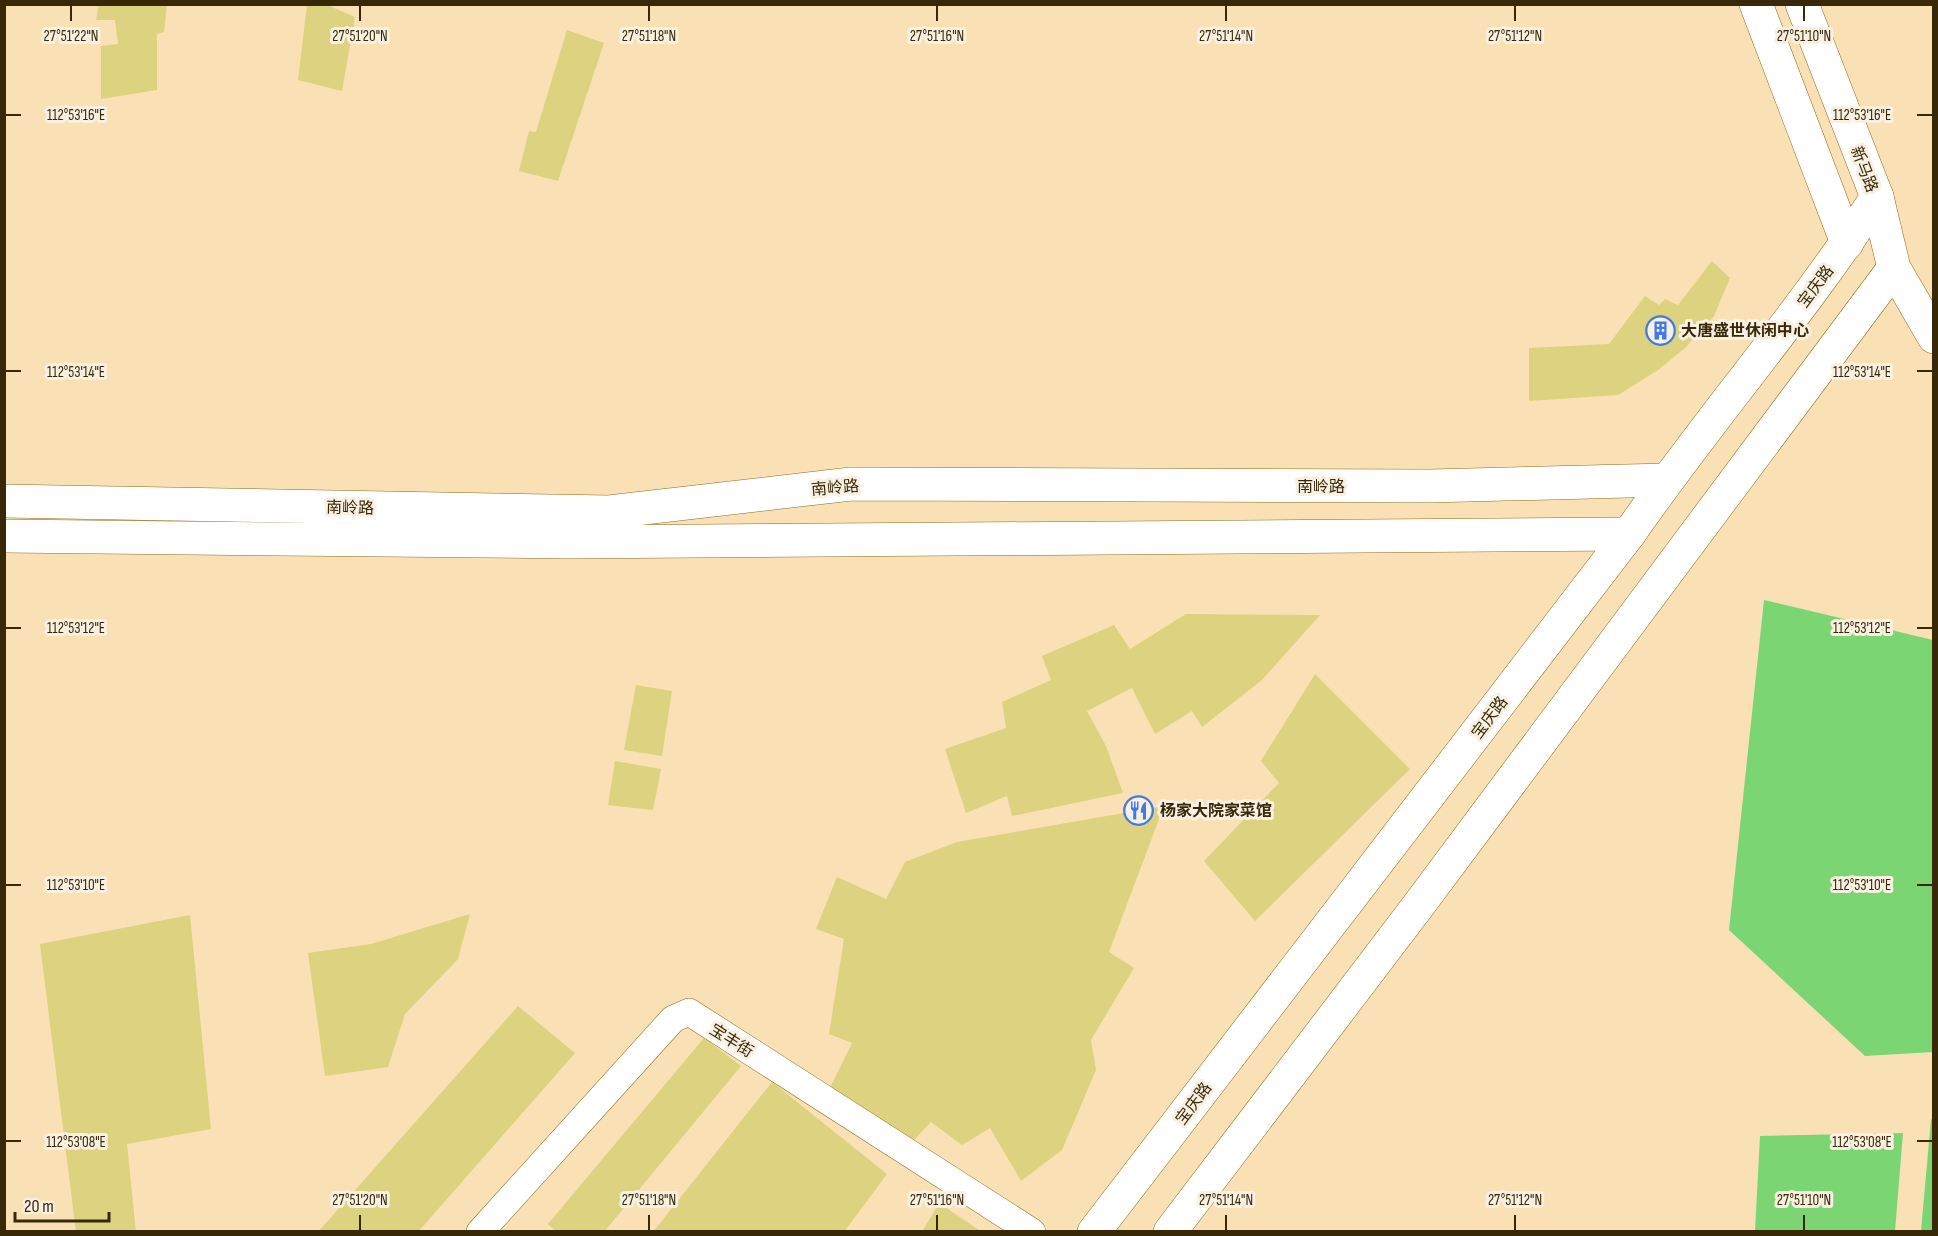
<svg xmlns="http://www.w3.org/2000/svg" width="1938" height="1236" viewBox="0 0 1938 1236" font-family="'Sofia Sans Condensed','Noto Sans SC',sans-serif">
<rect width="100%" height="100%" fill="#f9e1b5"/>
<!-- green -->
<g fill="#7cd573">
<path d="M1764,600l169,40v412l-68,4 -136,-126z"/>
<path d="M1931,1119l3,1 -1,111h-12z"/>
<path d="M1903,1133l-8,98h-140l5,-95z"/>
</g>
<!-- building -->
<g fill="#dcd27f">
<path d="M99,4h68l-3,28 -7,2v56l-56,9v-53l17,-2 -3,-24h-19z"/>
<path d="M307,4h18l30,13 -13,74 -44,-11z"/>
<path d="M567,30l37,13 -46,138 -39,-10 10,-40 7,1z"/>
<path d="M1712,261l18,17 -16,38 -29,32 -27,22 -40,25 -89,6v-53l80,-4 36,-48 14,9 6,-6 13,6z"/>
<path d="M1186,614l134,1 -58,65 -60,47 -10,-16 -37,23 -23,-46 -45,23 19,35 17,47 -111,23 -5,-20 -41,17 -21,-64 61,-21 -4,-26 49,-22 -9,-24 72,-31 16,24z"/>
<path d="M1315,674l95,95 -155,152 -51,-60 75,-78 -18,-22z"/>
<path d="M636,685l36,6 -10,65 -38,-6z"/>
<path d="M615,761l46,8 -8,41 -45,-5z"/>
<path d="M1164,806l-55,146 25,16 -43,72 5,30 -34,80 -41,31 -31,-53 -28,17 -31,-23 -19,20 -83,-52 23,-47 -23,-9 15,-95 -28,-10 21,-52 49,22 19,-37 52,-20z"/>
<path d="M470,914l-12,45 -53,55 -17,53 -63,9 -17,-123 63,-9z"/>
<path d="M190,915l21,214 -84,15 9,88h-60l-36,-288z"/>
<path d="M518,1006l57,47 -157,179h-100z"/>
<path d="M704,1038l37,28 -137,166h-47l-9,-8z"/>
<path d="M772,1082l115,92 -43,58h-191z"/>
<path d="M939,1203l43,29h-60z"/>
</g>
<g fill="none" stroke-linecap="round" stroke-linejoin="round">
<defs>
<path id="minor" d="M480,1232l193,-213 16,-7 343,220"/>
<g id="tertiary">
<path d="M1756,4l91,239"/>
<path d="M1802,4l75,193 17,71 40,69"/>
<path d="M4,501l605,11 242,-28 579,2 237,-6"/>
<path d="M4,536l566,6 1059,-8"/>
<path d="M1094,1232l535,-698c79,-114 172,-220 248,-337"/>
<path d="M1170,1232l248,-326 476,-638"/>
</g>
</defs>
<!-- minor casing -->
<use href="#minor" stroke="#906b19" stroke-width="28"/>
<!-- tertiary casing -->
<use href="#tertiary" stroke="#906b19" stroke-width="34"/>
<!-- minor -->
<use href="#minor" stroke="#fff" stroke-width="27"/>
<!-- tertiary -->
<use href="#tertiary" stroke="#fff" stroke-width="33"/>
</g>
<!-- ticks -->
<path fill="none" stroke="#382807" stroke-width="2" d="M71,6v15M360,6v15M649,6v15M937,6v15M1226,6v15M1515,6v15M1804,6v15M6,115h15M1917,115h15M6,371h15M1917,371h15M6,628h15M1917,628h15M6,885h15M1917,885h15M6,1141h15M1917,1141h15M360,1215v15M649,1215v15M937,1215v15M1226,1215v15M1515,1215v15M1804,1215v15"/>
<!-- icons -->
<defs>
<symbol id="building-ring" viewBox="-11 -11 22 22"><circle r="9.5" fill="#f8f0e2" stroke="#4079e9" stroke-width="1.5"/><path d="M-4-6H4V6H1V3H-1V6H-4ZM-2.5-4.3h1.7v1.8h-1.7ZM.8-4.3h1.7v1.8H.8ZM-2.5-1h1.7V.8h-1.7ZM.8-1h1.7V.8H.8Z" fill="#4079e9"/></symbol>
<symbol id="restaurant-ring" viewBox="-11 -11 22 22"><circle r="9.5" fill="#f8f0e2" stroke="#4079e9" stroke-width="1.5"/><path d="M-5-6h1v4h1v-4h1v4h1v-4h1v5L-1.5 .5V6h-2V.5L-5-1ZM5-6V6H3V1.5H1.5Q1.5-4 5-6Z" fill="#4079e9"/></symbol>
</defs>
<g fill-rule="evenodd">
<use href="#building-ring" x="1644" y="314" width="33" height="33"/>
<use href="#restaurant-ring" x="1122" y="794" width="33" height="33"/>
</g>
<g text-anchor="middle" stroke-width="6" stroke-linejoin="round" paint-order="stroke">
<!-- street labels -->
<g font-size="16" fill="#382807" stroke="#f8f0e2">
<text transform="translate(1865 169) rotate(69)" y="6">新马路</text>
<text transform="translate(1815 286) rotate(-53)" y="6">宝庆路</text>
<text x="1321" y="492">南岭路</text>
<text transform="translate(835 487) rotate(-5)" y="6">南岭路</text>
<text transform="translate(350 507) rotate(1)" y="6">南岭路</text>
<text transform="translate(1489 717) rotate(-53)" y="6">宝庆路</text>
<text transform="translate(732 1040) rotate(32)" y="6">宝丰街</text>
<text transform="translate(1193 1103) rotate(-53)" y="6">宝庆路</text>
</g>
<!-- poi labels -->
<g font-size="16" font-weight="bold" fill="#382807" stroke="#f8f0e2" text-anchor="start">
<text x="1681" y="336">大唐盛世休闲中心</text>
<text x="1160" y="816">杨家大院家菜馆</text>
</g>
</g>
<g font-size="15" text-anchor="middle" fill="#382807" stroke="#f8f0e2" stroke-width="6" stroke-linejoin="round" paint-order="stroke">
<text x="71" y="41">27°51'22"N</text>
<text x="360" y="41">27°51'20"N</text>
<text x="649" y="41">27°51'18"N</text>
<text x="937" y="41">27°51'16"N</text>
<text x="1226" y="41">27°51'14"N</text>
<text x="1515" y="41">27°51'12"N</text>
<text x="1804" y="41">27°51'10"N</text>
<text x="1862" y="120">112°53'16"E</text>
<text x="76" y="120">112°53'16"E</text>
<text x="1862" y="377">112°53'14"E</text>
<text x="76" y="377">112°53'14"E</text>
<text x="1862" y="633">112°53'12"E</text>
<text x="76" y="633">112°53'12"E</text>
<text x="1862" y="890">112°53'10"E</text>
<text x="76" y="890">112°53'10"E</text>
<text x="1862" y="1147">112°53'08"E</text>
<text x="76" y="1147">112°53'08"E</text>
<text x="360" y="1205">27°51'20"N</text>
<text x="649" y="1205">27°51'18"N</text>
<text x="937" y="1205">27°51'16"N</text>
<text x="1226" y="1205">27°51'14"N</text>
<text x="1515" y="1205">27°51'12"N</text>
<text x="1804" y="1205">27°51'10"N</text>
</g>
<!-- border -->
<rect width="1938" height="1236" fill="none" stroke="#382807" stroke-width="12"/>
<!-- scale -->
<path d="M15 1212v9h94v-9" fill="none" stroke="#382807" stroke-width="3"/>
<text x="24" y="1212" font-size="18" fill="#382807" stroke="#f8f0e2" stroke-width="4.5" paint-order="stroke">20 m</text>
</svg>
